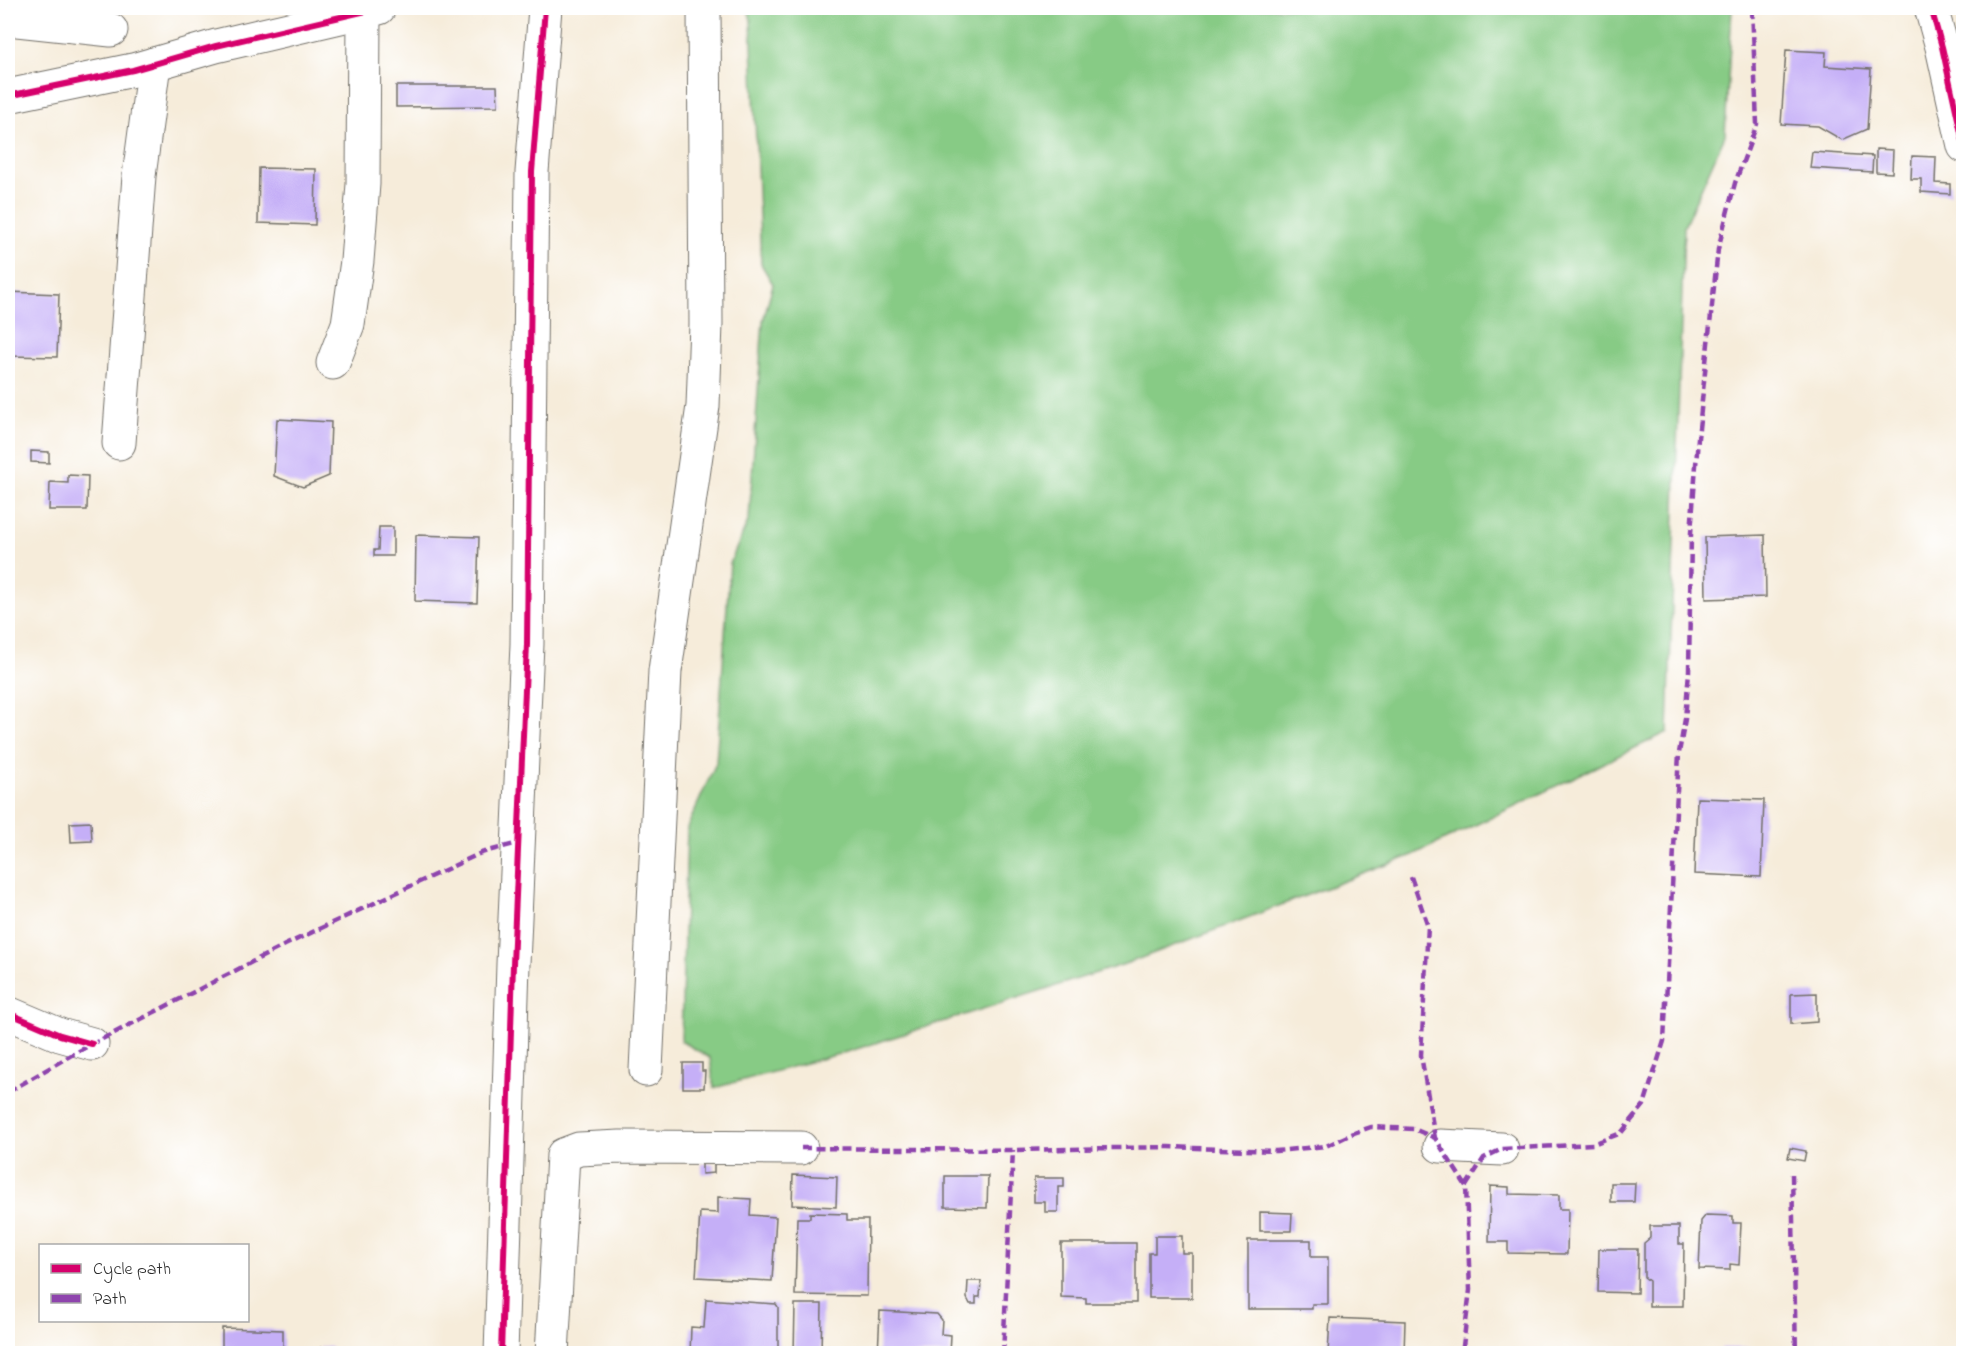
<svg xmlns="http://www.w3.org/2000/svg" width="1971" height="1361" viewBox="0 0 1971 1361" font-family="'Indie Flower',sans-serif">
<rect width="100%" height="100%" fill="#fff"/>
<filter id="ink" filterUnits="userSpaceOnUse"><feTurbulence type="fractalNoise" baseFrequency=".0167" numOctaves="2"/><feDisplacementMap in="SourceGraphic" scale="12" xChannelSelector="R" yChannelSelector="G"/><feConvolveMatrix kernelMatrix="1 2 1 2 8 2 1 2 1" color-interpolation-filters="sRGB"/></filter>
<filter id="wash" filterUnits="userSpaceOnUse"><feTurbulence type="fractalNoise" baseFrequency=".008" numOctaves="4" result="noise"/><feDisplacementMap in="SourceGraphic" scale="24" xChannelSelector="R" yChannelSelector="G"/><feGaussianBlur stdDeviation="1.35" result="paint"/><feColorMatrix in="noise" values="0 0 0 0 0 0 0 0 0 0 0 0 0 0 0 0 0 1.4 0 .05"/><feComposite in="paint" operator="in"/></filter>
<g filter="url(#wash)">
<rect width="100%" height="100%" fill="#f6ecda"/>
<!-- green -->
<path fill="#87cb85" stroke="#597b58" stroke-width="1.5" d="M748,8h984l-7,127 -41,92 -16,505 -255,123 -285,108 -278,88 -136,37 -4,-30 -29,-17 6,-213 29,-65 14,-200 19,-44 14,-198 10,-37 -12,-20 -10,-244z"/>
<g id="blocks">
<!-- building -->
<g fill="#c5aff7">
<path d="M1786,50l40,2 -1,14 46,3 -4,60 -25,11 -24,-14 -37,-2z"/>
<path d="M396,86h101l1,20 -102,1z"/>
<path d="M1876,149l17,1 -1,23 -16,-1z"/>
<path d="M1812,152l61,4 -1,16 -62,-4z"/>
<path d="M1912,156l24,1 -1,26 15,1v10l-29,-2v-13h-10z"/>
<path d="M259,168l57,1 -1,56 -57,-2z"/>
<path d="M8,292l51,2 -2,63 -49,-1z"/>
<path d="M277,419l54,3 -2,54 -26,11 -29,-11z"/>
<path d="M31,451l18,1v11l-18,-1z"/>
<path d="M68,475l20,1 -1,34h-38l1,-28 18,1z"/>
<path d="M379,527h14v29h-19v-6h4z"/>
<path d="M416,535l63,2 -2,66 -62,-2z"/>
<path d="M1765,535l1,62 -60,2 -1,-62z"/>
<path d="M1697,798l67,2 -3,77 -67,-3z"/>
<path d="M91,822l1,19 -21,1 -1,-19z"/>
<path d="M1817,993v29l-26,2v-30z"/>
<path d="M683,1063h19v8h3l-1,17h-21z"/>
<path d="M1790,1148l16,3 -2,10 -16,-3z"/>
<path d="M702,1164h12v9l-12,1z"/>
<path d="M793,1175l44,2 -1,30 -44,-2z"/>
<path d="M945,1176h43l-1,32 -42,-1z"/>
<path d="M1034,1178h30v9h-6v25h-13v-10h-11z"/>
<path d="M1611,1183h24l-1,19h-23z"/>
<path d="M1490,1186l19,1v7l50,1v14h9l-1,45 -59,-1v-11h-19z"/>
<path d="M718,1197l33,2 -1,16 26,2 -4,64 -76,-4 4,-65 18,1z"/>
<path d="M1260,1212l32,1 -1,18h-31z"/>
<path d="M810,1213l37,1v6h21l-1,76 -72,-1 2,-77h13z"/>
<path d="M1706,1215l27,1v7h8l-2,42 -9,-1v6l-31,-1 2,-48z"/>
<path d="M1650,1226h29v18h5l-1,62h-34v-25l-5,-4v-34l6,-5z"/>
<path d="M1155,1236h27v17h10v45h-43v-45h6z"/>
<path d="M1248,1240h63v17h17v47h-16v5h-64z"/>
<path d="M1061,1243h75v60h-50v-5l-25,-1z"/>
<path d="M1599,1249h39l-1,44 -39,-1z"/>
<path d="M968,1281h13l-1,16h-4v7h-6l-3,-6z"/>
<path d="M706,1299l70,5 2,3v47h-88l1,-27 13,1z"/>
<path d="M795,1304h27l-1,50h-27z"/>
<path d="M880,1311l57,3 5,6 -1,14 10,1 -1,19h-72z"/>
<path d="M1330,1318l75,3 -1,33h-76z"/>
<path d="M222,1328l61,2v24h-61z"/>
<path d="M322,1347h8l7,7h-22z"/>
<rect x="1721" y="1348" width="30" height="6"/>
</g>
</g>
</g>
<g filter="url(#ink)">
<use href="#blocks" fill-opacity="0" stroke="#726f68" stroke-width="1.5"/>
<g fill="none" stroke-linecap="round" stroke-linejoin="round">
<defs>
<g id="street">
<path d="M1931,8l11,39 22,99"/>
<path d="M8,19l103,11"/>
<path d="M8,96l125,-26 83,-24 163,-38"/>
<path d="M333,363l15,-39 9,-63 6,-77 1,-173"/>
<path d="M119,443l20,-267 15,-112"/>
<path d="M8,1013l52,22 32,9"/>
<path d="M646,1070l19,-399 38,-265 3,-82 -2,-316"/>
<path d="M1440,1146l62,3"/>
<path d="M501,1354l12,-390 14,-320 5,-472 13,-164"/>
<path d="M552,1354l11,-199 16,-6 41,-2 181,1"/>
</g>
</defs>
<!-- street casing -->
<use href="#street" stroke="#726f68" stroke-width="35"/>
<!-- street -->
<use href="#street" stroke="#fff" stroke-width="33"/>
<!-- quiet -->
<g stroke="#8e44ad" stroke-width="4.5" stroke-dasharray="9 4.5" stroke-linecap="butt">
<path d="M1411,877l17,49 -7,129 14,83"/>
<path d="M8,1092l67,-39 210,-108 196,-92 37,-10"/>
<path d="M801,1148l212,2 156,-3 107,4 50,-5 28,-13 17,-6 43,2 21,9 31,48 4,104 -8,64"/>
<path d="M1792,1174l4,180"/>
<path d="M1466,1186l18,-28 18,-9 91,-5 28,-11 23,-28 20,-64 15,-288 6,-34 4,-47 2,-139 7,-95 20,-189 17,-66 22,-59 -5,-116"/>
<path d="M1003,1354l10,-204"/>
</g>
<defs>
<g id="cycleway">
<path d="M1931,8l11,39 22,99"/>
<path d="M8,96l125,-26 83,-24 163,-38"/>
<path d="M8,1013l52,22 32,9"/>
<path d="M501,1354l12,-390 14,-320 5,-472 13,-164"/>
</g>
</defs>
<!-- cycleway casing -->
<use href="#cycleway" stroke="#fff" stroke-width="10"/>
<!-- cycleway -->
<use href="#cycleway" stroke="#d6006c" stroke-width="6"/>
</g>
</g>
<!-- margin -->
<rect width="1971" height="1361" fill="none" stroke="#fff" stroke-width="30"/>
<!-- legend -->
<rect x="39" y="1244" width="210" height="78" fill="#ffffff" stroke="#aaaaaa" stroke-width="1.5"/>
<rect x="51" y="1264" width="30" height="9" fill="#d6006c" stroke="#aaaaaa" stroke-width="1.5"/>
<text x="93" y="1274" font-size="18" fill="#2b2b2b">Cycle path</text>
<rect x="51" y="1294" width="30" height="9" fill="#8e44ad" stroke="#aaaaaa" stroke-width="1.5"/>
<text x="93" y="1304" font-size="18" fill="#2b2b2b">Path</text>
</svg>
